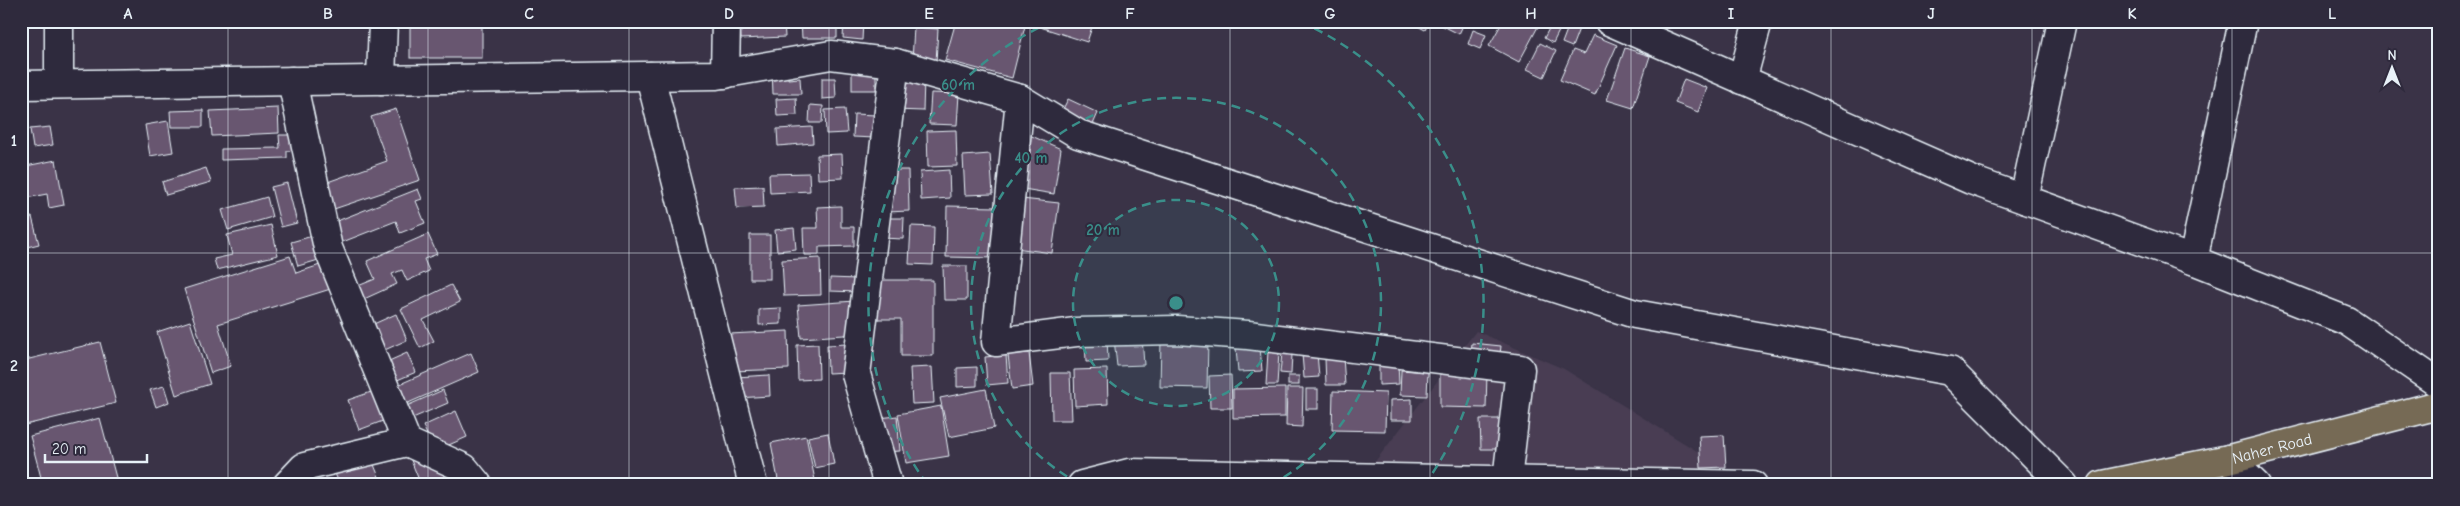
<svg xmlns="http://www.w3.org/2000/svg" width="2460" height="506" viewBox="0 0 2460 506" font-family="'Comic Neue',sans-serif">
<rect width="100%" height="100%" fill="#3a3347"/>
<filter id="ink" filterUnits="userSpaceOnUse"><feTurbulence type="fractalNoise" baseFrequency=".02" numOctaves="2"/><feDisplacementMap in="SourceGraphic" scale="10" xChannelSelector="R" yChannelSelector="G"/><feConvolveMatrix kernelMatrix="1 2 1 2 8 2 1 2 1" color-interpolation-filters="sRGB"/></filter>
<g filter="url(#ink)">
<!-- built -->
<path fill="#483e53" d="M1476,331l88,38 188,116h-395z"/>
<!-- building -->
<g fill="#675670" stroke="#e8f1f8">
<rect x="410" y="21" width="72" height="37"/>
<path d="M740,21h44l1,16 -44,2z"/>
<path d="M801,21h36v17h-35z"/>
<path d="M844,21h19l-1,19 -19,-2z"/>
<path d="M956,21h52l17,5 -13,52 -67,-18z"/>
<path d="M1035,21h59l-7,21 -53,-17z"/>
<path d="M1408,21h22l-5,9z"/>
<path d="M1433,21h32l-6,13z"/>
<path d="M1503,21h38l-22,41 -30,-16z"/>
<path d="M1553,21l9,4 -9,18 -9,-5z"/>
<path d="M1570,22l10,4 -8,21 -10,-4z"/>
<path d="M914,27l24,2 -2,33 -24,-1z"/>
<path d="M1473,30l13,5 -6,14 -12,-5z"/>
<path d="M1593,35l24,10 -22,50 -35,-15 13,-30 11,4z"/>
<path d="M1540,43l16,8 -12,26 -17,-8z"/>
<path d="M1625,48l25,8 -17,52 -26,-8z"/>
<path d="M772,68h16v11l12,-1 1,16h-28z"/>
<rect x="852" y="68" width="24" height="22"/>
<path d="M822,78h13l1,20 -14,1z"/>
<path d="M896,78l28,1 -1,32 -29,-1z"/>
<path d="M1684,79l23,9 -9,24 -23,-9z"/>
<path d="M931,93l28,1 -2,31 -28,-1z"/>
<path d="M796,98l1,17 -20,1 -1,-17z"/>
<path d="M1068,99l30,14 -7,16 -31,-14z"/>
<path d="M810,105l13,1 -1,17h-13z"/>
<path d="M278,108l1,25 -67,3 -2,-25z"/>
<path d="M396,109l24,71 -89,30 -9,-26 65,-23 -16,-44z"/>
<path d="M845,109l2,24 -21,1 -1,-24z"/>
<path d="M203,110v17h-32l-1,-16z"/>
<path d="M854,114l22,1 -1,23 -22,-1z"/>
<path d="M168,121l5,31 -23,4 -5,-31z"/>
<path d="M50,127l3,18 -20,3 -3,-19z"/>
<path d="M812,127l1,16 -35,3 -1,-17z"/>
<path d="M956,130l1,36 -29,1 -1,-36z"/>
<path d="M1025,133l36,16 -7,45 -37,-6z"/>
<path d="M279,135h18v15l-10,1v7l-66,2v-11l59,-1z"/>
<path d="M842,154l1,24 -25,1 -1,-24z"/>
<path d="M990,154l3,40 -28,1 -2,-39z"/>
<path d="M56,160l8,45 -15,3 -2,-14 -26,5v-32z"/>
<path d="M206,168l5,14 -45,13 -4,-13z"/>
<path d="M886,170h22l1,41 -22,1z"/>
<path d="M949,170l1,28 -29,2 -1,-28z"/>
<path d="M809,173l1,18 -40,2 -1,-19z"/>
<path d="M287,183l10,40 -16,4 -10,-40z"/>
<path d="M763,186l1,21 -27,1 -2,-21z"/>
<path d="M418,189l4,10 -6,2 9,22 -25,10 -4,-12 -56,22 -8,-20z"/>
<path d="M267,197l5,20 -44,13 -6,-20z"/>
<path d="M1022,199l37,4 -7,50 -37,-5z"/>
<path d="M841,206v21h13v19l-35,1v8h-15l-1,-27h15l-1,-21z"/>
<path d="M947,206l49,1 -1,51 -49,-1z"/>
<path d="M32,217l7,27 -16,4 -2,-29z"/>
<path d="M881,218h23l-1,21 -22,-1z"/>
<path d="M271,225l7,30 -61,15 -3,-11 18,-4 -5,-20z"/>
<path d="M911,226l23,1 -1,38 -24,-1z"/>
<path d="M794,228l2,21 -19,2 -2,-21z"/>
<path d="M428,234l9,20 -13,5 5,12 -22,10 -5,-11 -10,4 5,10 -33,15 -6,-13 17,-7 -8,-18z"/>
<path d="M316,235l6,24 -24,7 -7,-24z"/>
<rect x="750" y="235" width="20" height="44"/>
<path d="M290,256l6,17 33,-11 8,25 -119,37 13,42 -20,7 -27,-84z"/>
<path d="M820,258l1,37 -37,1 -2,-36z"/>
<path d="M943,266h24v34h-23z"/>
<path d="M830,278l27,1v13l-27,-1z"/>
<path d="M874,280h59v76h-32v-37h-27z"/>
<path d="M451,285l9,17 -37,18 11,21 -14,7 -19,-39z"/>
<path d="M855,301l3,33 -57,4 -3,-33z"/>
<path d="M781,308v16l-22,1v-16z"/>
<path d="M396,314l11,26 -29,13 -11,-26z"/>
<path d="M190,321l20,63 -34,11 -19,-63z"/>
<path d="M788,331l1,38 -57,2 -2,-37z"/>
<path d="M1107,337l1,24 -22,1 -1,-24z"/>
<path d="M1142,337l2,28 -27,1 -3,-27z"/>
<path d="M1161,340l47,1 -1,47 -47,-1z"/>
<path d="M100,342l16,61 -95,23v-65z"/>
<path d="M1472,343l29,3 -2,17 -29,-2z"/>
<path d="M818,344l1,35 -21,1 -1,-35z"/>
<path d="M847,344l1,28 -20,1 -1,-28z"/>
<path d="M1260,347l2,24 -24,1 -2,-24z"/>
<path d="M1268,351l11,1 -2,33h-11z"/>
<path d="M407,353l9,19 -28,12 -8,-19z"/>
<path d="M471,353l8,19 -80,35 -8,-19z"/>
<path d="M1029,353l4,33 -21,3 -4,-34z"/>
<path d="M1282,353l10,1 -1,20 -11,-1z"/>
<path d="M1317,353l2,24 -15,1 -2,-24z"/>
<path d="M1006,355l2,28 -21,2 -2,-28z"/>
<path d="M1343,357l2,28h-19l-1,-27z"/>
<path d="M1398,363l1,21 -20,1v-21z"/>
<path d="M932,367l2,36 -22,1 -2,-36z"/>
<path d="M977,367v19l-20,1v-19z"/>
<path d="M1107,369l1,35 -33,2 -1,-36z"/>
<path d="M1401,370l27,2 -1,24 -27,-1z"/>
<path d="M1440,372l47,1 -1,35 -46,-1z"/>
<path d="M1051,373h19l2,47h-20z"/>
<path d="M769,375l1,21 -33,2 -1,-21z"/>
<path d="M1231,375l1,33h-22l-1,-32z"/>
<rect x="1288" y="376" width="11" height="9"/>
<path d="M164,386l5,16 -13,5 -6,-17z"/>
<path d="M1285,388v29l-52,1v-29z"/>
<path d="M1287,388h16l-1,39 -16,-1z"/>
<path d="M986,389l8,39 -45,9 -9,-39z"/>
<rect x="1306" y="389" width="12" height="20"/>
<path d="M377,390l11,29 -29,11 -11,-30z"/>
<path d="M443,390l5,13 -40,17 -6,-12z"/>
<path d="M1333,391l53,2 -1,38 -53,-1z"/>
<path d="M1412,399v21h-22v-20z"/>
<path d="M941,406l8,50 -43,7 -8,-49z"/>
<path d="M456,411l11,26 -32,14 -12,-25z"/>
<path d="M897,416l3,35 -18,1 -3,-34z"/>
<path d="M100,418l18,67h-75l-13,-49z"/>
<path d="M1480,419h24l1,30h-24z"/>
<path d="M828,433l6,31 -19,4 -7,-31z"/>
<path d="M1724,435l2,32 -25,1 -2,-32z"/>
<path d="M806,436l10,49h-37l-8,-42z"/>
<path d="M428,439l20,46h-27l-15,-37z"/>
<path d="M370,455l9,22 -20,8h-19l-7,-16z"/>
</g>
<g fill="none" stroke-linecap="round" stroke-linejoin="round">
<defs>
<g id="minor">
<path d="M59,21v63"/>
<path d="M1609,21l362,159 222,80 154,61 92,63"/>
<path d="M725,74l1,-53"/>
<path d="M650,76l103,409"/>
<path d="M381,80l2,-59"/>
<path d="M1742,80l16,-59"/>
<path d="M292,81l36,167 79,194 57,26 14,17"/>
<path d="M21,85l695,-10 115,-20 64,8 125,36 58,35 557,180 315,57 114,114"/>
<path d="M1020,99l-24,243 80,-10 101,-2 71,5 272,34 -13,111"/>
<path d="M2024,199l38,-178"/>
<path d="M2193,260l50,-239"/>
<path d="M2229,459l27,26"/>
<path d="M287,485l17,-18 103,-25"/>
<path d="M888,485l-32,-111 39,-311"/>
<path d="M1082,485l47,-12 624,12"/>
</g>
<g id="primary">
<path id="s1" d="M2102,485l127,-26 210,-54"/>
</g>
</defs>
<!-- minor casing -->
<use href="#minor" stroke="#e8f1f8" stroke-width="31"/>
<!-- primary casing -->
<use href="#primary" stroke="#e8f1f8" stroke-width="31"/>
<!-- minor -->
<use href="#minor" stroke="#2f2a3d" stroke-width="28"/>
<!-- primary -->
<use href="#primary" stroke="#766a55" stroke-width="28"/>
</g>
</g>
<!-- grid -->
<path fill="none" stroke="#e8f1f8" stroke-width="1" stroke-opacity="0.55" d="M228,21v464M428,21v464M629,21v464M829,21v464M1030,21v464M1230,21v464M1430,21v464M1631,21v464M1831,21v464M2032,21v464M2232,21v464M21,253h2418"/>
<!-- distance rings -->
<circle cx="1176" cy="303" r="103" fill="#3a8f8a" fill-opacity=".12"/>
<g fill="none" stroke="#3a8f8a" stroke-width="2.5" stroke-dasharray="9 6">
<circle cx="1176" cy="303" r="103"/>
<path d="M1080 484A205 205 0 1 1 1272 484"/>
<path d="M927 484A308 308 0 0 1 1051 22M1301 22A308 308 0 0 1 1425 484"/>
</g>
<g text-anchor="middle" stroke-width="4" stroke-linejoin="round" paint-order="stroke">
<!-- street labels -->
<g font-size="16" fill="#e8f1f8" stroke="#2f2a3d">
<text dy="6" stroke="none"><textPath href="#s1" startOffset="174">Naher Road</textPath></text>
</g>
</g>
<circle cx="1176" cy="303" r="8" fill="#3a8f8a" stroke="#2f2a3d" stroke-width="2.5"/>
<g font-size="15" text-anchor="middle" font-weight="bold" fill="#3a8f8a" stroke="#2f2a3d" stroke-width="4" stroke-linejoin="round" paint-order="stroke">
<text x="958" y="90">60 m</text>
<text x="1031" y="163">40 m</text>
<text x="1103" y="235">20 m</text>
</g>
<!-- margin -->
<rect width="2460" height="506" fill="none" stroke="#2f2a3d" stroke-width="55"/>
<!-- north arrow -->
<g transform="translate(2392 68)" stroke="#2f2a3d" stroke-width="4" paint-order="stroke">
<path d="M0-4L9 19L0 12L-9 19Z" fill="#e8f1f8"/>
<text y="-8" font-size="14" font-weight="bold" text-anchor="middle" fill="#e8f1f8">N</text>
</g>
<!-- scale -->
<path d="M45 454v8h102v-8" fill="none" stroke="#e8f1f8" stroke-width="2.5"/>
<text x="52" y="454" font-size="15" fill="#e8f1f8" stroke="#2f2a3d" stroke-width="4" paint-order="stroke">20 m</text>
<rect x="28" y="28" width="2404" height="450" fill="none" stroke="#e8f1f8" stroke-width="2"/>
<g font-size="16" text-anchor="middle" font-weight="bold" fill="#e8f1f8">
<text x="128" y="19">A</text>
<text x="328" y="19">B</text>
<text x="529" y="19">C</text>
<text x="729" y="19">D</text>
<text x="929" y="19">E</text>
<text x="1130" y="19">F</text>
<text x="1330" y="19">G</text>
<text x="1531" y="19">H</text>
<text x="1731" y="19">I</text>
<text x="1931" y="19">J</text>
<text x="2132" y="19">K</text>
<text x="2332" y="19">L</text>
<text x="14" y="146">1</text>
<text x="14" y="371">2</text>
</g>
</svg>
